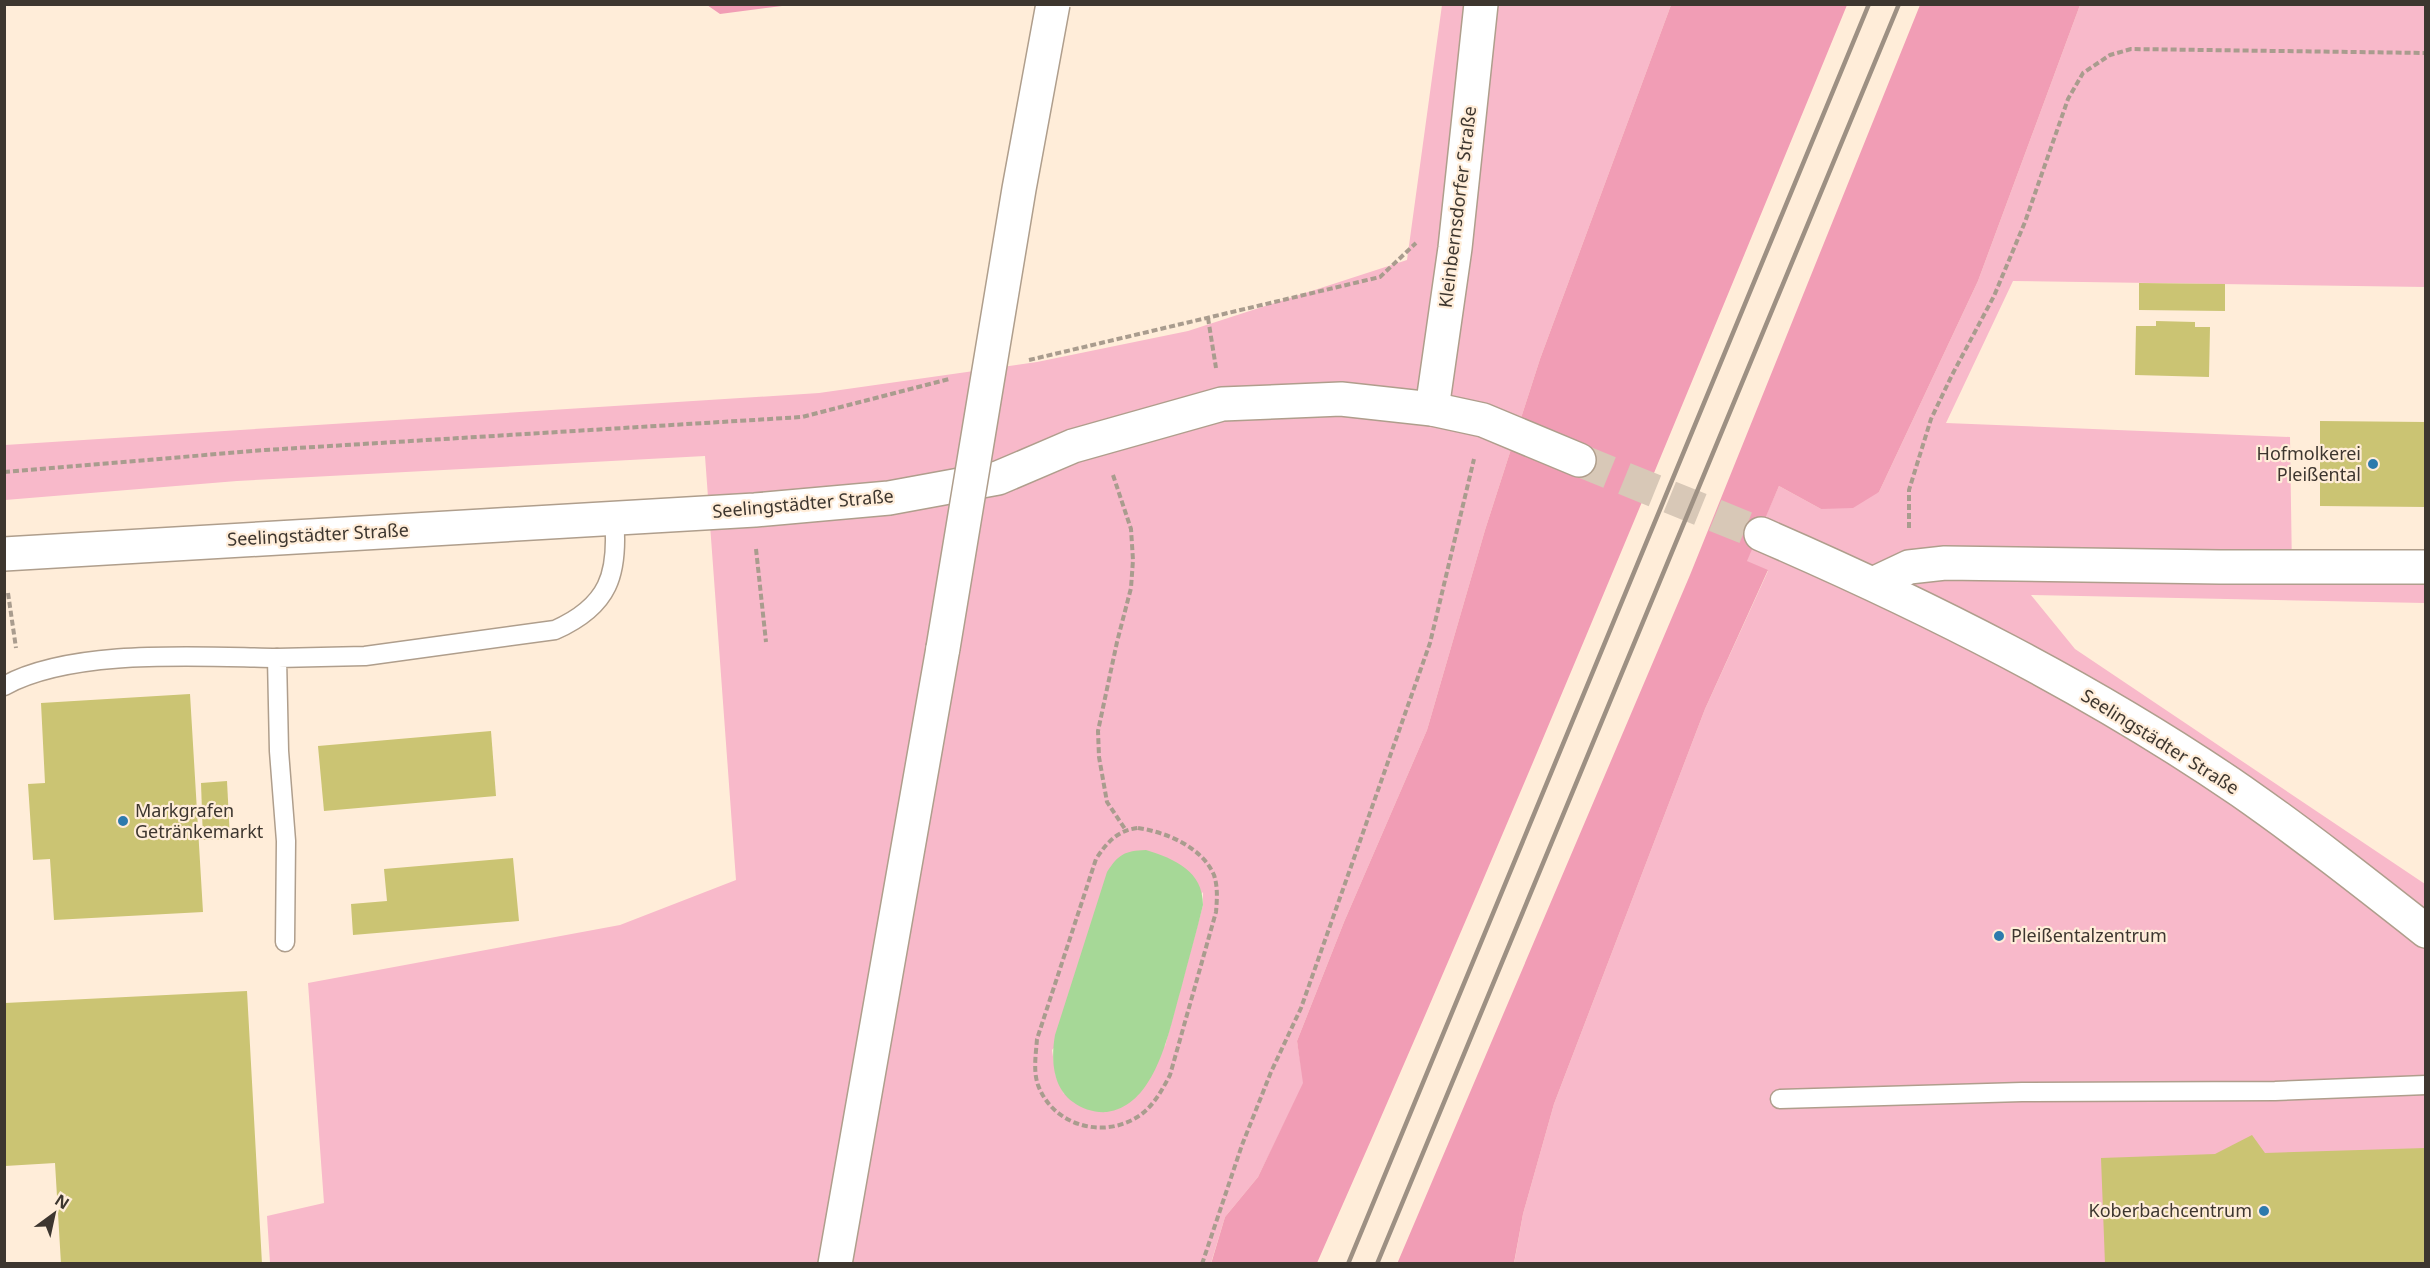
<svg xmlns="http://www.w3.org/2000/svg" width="2430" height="1268" viewBox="0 0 2430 1268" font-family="'Noto Sans',sans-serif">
<rect width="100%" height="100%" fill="#ffedd9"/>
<!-- green -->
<g fill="#f8b9ca" fill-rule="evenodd">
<path d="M1442,5h229l-131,354 -55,171 -58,200 -83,192 -47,119 7,42 -46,94 -33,40 -14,46h-941l-3,-47 57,-13 -16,-220 312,-58 116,-45 -31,-424 -468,25 -232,19v-55l814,-52 218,-31 151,-31 219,-71zM1203,892v13l-38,141 -101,48 -8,-17 -4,-27z"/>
<path d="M2080,5h345v282l-412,-6 -67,142 344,14 2,134 133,1v31l-394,-8 44,54 350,235v379l-911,1 9,-50 31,-110 151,-395 63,-138 -22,-10 33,-75 42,23 58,-17 99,-211z"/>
</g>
<!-- forest -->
<g fill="#f19db5">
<path d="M707,5h83l-70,9z"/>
<path d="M1671,5h176c-173,421 -346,842 -530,1258l-106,1 14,-47 33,-40 45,-94 -6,-42 47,-119 83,-192 58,-200 55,-171z"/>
<path d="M1920,5h160l-102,276 -99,211 -26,16 -32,1 -42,-23 -32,75 21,9 -63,139 -151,395 -31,110 -9,49 -117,1 293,-689z"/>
</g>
<!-- water -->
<path fill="#a6d897" d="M1146,850c29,9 57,21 57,55 -7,29 -15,56 -22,84 -12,40 -24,116 -74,123 -12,1 -25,-3 -34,-10 -21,-15 -22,-44 -18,-67l52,-163c12,-18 17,-21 39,-22z"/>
<!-- building -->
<g fill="#cbc473">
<path d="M2139,283l86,1v27l-86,-1z"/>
<path d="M2156,321l39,1v5h15l-1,50 -74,-2 1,-49h20z"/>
<path d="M2320,421l106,1v85l-106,-1z"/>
<path d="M190,694l13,218 -149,8 -4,-61 -17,1 -5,-76 17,-1 -4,-80z"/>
<path d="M491,731l5,65 -172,15 -6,-65z"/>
<path d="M227,781l3,58 -27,1 -2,-57z"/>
<path d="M513,858l6,63 -166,14 -2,-31 36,-3 -3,-32z"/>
<path d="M247,991l15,273h-201l-6,-101 -50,3v-163z"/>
<path d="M2252,1135l13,18 160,-5 1,116h-321l-4,-106 114,-4z"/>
</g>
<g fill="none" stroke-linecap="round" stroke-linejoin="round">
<!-- tertiary-tunnel -->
<path stroke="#d8c8b7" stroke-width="33" stroke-dasharray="33 16" stroke-linecap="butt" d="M1579,460l182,74"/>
<defs>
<g id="service">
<path d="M4,686c69,-38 195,-29 273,-28"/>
<path d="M285,942l1,-101 -7,-90 -2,-93 88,-2 190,-26c54,-24 64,-56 59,-112"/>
<path d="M1780,1099l242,-7 253,-1 151,-6"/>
</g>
<g id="tertiary">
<path d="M1432,409l23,-161 26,-244"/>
<path d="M1761,534c166,72 330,154 480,257 63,44 124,92 185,140"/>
<path d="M4,554l751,-44 134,-12 109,-20 75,-32 149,-42 119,-5 91,10 51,11 96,40"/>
<path d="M1875,583l34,-16 36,-4 275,4h206"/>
</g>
<path id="secondary" d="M835,1264l108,-616"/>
</defs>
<!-- service casing -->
<use href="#service" stroke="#af9e8c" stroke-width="21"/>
<!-- tertiary casing -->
<use href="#tertiary" stroke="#af9e8c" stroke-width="36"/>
<!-- secondary casing -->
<use href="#secondary" stroke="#af9e8c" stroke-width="36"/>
<!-- path -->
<g stroke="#a99c8e" stroke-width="4" stroke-dasharray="6 3" stroke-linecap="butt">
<path d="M1208,318l8,50"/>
<path d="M1029,360l351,-83 36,-34"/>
<path d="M4,472l261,-22 537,-33 147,-38"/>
<path d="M1113,475l18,54 2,31 -2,28 -14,54 -19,89 1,26 8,45 18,27"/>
<path d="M1909,528v-38l22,-71 21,-44 42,-79 31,-74 43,-123 15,-26 27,-18 21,-6 295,4"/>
<path d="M756,549l10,93"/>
<path d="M8,593l8,55"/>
<path d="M1138,828c28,4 64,19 76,47 4,12 3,25 2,37l-46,163c-9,17 -19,36 -38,45 -35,18 -80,3 -94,-35 -5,-14 -2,-32 -1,-46l59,-180c11,-17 22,-29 42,-31z"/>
<path d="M1202,1264l40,-119 29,-73 30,-64 129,-365 44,-184"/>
</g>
<!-- service -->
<use href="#service" stroke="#fff" stroke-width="18"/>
<!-- tertiary -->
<use href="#tertiary" stroke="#fff" stroke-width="33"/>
<!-- secondary -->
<use href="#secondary" stroke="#fff" stroke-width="33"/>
<!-- rail -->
<g stroke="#9d9083" stroke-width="4.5">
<path d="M1348,1264l521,-1260"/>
<path d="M1377,1264l522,-1260"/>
</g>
<defs>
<path id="secondary-bridge" d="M943,648l76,-459 34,-185"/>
</defs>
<!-- secondary-bridge casing -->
<use href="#secondary-bridge" stroke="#af9e8c" stroke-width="36" stroke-linecap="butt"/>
<!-- secondary-bridge -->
<use href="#secondary-bridge" stroke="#fff" stroke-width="33"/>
</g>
<!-- markers -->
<g fill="#2d7aad" stroke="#ffedd9" stroke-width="2">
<circle cx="2373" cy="464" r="6"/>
<circle cx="123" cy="821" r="6"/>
<circle cx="1999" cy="936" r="6"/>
<circle cx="2264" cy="1211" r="6"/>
</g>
<g text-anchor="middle" stroke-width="4.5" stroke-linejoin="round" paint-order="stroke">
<!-- street labels -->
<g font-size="18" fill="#3d362f" stroke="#ffedd9">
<text transform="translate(1458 207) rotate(-83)" y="6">Kleinbernsdorfer Straße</text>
<text transform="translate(803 504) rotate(-5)" y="6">Seelingstädter Straße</text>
<text transform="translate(318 535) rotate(-3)" y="6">Seelingstädter Straße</text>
<text transform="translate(2160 742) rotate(32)" y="6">Seelingstädter Straße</text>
</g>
<!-- poi labels -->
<g font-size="18" fill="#3d362f" stroke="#ffedd9" text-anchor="end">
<text x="2361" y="460">Hofmolkerei<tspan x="2361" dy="21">Pleißental</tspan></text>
<text x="135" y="817" text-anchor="start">Markgrafen<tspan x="135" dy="21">Getränkemarkt</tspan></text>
<text x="2011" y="942" text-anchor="start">Pleißentalzentrum</text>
<text x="2252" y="1217">Koberbachcentrum</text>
</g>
</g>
<!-- border -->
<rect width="2430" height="1268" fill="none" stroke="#3d362f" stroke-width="12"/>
<!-- north arrow -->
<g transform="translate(54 1214) rotate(33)" stroke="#ffedd9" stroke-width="4.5" paint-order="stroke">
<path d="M0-4.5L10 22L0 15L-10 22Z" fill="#3d362f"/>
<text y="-9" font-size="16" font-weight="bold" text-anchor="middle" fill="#3d362f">N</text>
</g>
</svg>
